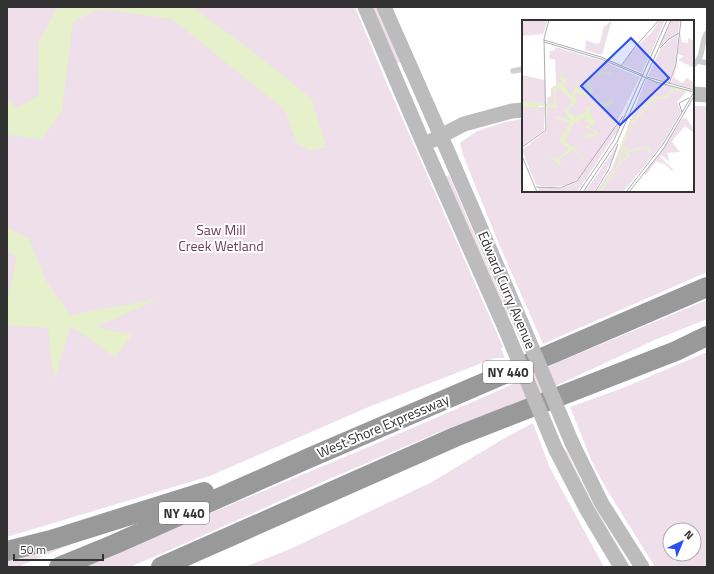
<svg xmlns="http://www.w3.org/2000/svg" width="714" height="574" viewBox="0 0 714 574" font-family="'Titillium Web',sans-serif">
<rect width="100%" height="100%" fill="#fff"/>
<!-- green -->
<g fill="#efdfea" fill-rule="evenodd">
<path d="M7,7h348l32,77 116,263 -2,2 4,9h-10l-124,48 -161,70 -203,61z"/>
<path d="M370,7h8l22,55 -3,2z"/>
<path d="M693,106h14v166l-164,72 -44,-100 -35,-86 -4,-15 17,-12 28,-9 18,-3v72h170z"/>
<path d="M449,175l59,138 -1,3 -63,-139z"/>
<path d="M707,300v19l-50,20 -143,66 -75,27 -119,51 -125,56 -65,28h-48l291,-122 129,-56 59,-28z"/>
<path d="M707,352v215h-52l-48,-77 -15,-28 -22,-55 53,-19zM670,530h24v24h-24z"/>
<path d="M533,423l17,45 54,99h-360l44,-17 144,-68 71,-43z"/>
<path d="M564,449l3,2c18,40 40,78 64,116h-6l-61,-117z"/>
<path d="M76,542l-58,25h-11v-11z"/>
</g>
<!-- water -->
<g fill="#e6f0ca">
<path d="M58,7h134l63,46 57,46 14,48 -16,3 -13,-6 -12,-34 -113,-91 -74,-10 -25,13 -11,89 -20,28 -35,-4v-35l11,8 21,-13 -1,-52z"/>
<path d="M7,227l22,12 16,40 25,36 89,-16 -63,28 36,8 -17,22 -44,-31 -17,54 -6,-52 -41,-3v-25l10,-43 -10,-6z"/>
</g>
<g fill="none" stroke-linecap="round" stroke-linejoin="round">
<!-- lane -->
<g stroke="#cfcfcf" stroke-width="5.5">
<path d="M698,61l9,2"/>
<path d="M693,65c2,-2 4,-3 5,-5 6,-8 3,-19 9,-27"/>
<path d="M513,71l10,-2"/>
</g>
<!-- secondary -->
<g stroke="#bcbcbc" stroke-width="15">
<path d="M365,7l59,138 81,183"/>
<path d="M384,7l64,145 73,170"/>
<path d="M693,94l14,1"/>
<path d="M433,140l31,-16 48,-13 11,-1"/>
<path d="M572,443l30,61 40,63"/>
<path d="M556,450l31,60 34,57"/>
</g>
<!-- highway -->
<g stroke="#999" stroke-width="20">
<path d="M7,551l44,-11 153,-48"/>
<path d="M59,567l56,-23 194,-86 398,-171"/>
<path d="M161,567l294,-130 221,-86 31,-15"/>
</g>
<!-- secondary-bridge -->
<g stroke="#bcbcbc" stroke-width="15">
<path d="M521,322l51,121"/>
<path d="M505,328l51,122"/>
</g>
</g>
<g text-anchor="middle" stroke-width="4" stroke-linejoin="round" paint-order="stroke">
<!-- shield labels -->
<g fill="#fff" stroke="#707070" stroke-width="1">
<rect x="483" y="361" width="50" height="22" rx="3"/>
<rect x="159" y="502" width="50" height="22" rx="3"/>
</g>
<g font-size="13" font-weight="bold" fill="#323232">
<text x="508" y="377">NY 440</text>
<text x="184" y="518">NY 440</text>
</g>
<!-- park labels -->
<g font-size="14" fill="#723a5b" stroke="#fff">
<text x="221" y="235">Saw Mill<tspan x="221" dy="16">Creek Wetland</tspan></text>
</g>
<!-- street labels -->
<g font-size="14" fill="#323232" stroke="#fff">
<text transform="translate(507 290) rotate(67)" y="5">Edward Curry Avenue</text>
<text transform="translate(383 426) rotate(-23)" y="5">West Shore Expressway</text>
</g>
</g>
<!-- overview -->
<g transform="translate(522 20)">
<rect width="172" height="172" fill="#fff"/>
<path d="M0,0h26l-5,14 -21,2zM90,0l-10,35 -17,-5 1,-10 10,4 4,-1 3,-15zM138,0h5l-23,53 -19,-8 6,-11 22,-21zM150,0h8l-2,13 -18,13zM158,13l2,9 6,1v-5l6,3v27l-16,-8 6,-4 -6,-2zM156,14l-2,27 -7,21 -21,-6 13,-28zM33,27l45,13 40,17 -28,55 -33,46 -10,7 -17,2 -16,-2 -14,-35 25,-20v-32l4,-2v-8l5,-3 -1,-25 -6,-2 1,-7 5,-1zM155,42l-3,16 8,5 5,-5 7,5v6l-23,-6zM0,55l23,5v25l-23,-1zM124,59l41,12 -10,11 4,10 -18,31 -40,49h-27l16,-24zM0,87h23l-1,23 -22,16zM100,98l-5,14 -40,60h-39l1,-5 21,2 17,-7zM164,98l6,8 2,7 -9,-7 -9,10 -4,6 8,10 -13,1 3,10 -8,-8 -2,2 14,13 -2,1 -14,-14 7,8 -9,-4 -10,14 -2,-1 22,-29 16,-26zM96,124l-6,16 -18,32h-9z" fill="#efdfea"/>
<path d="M41,50l-1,8 5,-1 -1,6 -4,1 9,11 6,-9 -2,-9 4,8 -2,4 8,3h5l-5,-13 6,-5 18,-2 5,2 -20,1 -5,5 4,12 -4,4 -14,-3 1,10 -9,7 9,7 10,-5v-5h7l3,-6 11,2 5,-7 -2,5 3,-1v3l-5,1 2,4 -4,-3 -3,3 -4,-6 -10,8 6,13 -6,4 18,11 -9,-4 -7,4 -3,-3 -2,5 -2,-4 4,-3 7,2 -1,-4 -9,-3 5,-5 -6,-3 3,-4 -14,8 -8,17 7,6 7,-1 -4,4 9,8 -5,8 3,-9 -10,-7 -13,10 4,8 -17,-14 11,5 12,-10 -8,-6 -3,-14 3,8 9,-14 -15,-5 5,-2 11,5 -7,-10 9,-10 -15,-13 -3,4 2,16 -18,-2 -1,11 -2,-10h-14v-4l5,-2 27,4 -1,-15 5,-8h5l-3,-3z" fill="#e6f0ca"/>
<path fill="none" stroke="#e6f0ca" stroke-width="2" d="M98,125l9,6 18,-4 4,6M99,126l13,-25 20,-23 13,-1 6,-8 13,3M99,140l-2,-5 4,-7M78,172l22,-32 7,-3 -4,-9"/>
<path fill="none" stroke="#adadad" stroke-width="1" d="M22,20l57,17 42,18M22,22l57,17 55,23 38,10M138,28l9,-9 10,-6M99,46l13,-18 25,-28M125,57l47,13M147,64l7,-20 5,-44M160,92l-3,-9 10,-5M0,127l24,-17 -2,-91 5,-19M0,136l15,36M14,167l24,1 17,-7 46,-65M57,172l35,-52 53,-120M61,172l34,-50 54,-122M73,172l14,-23 9,-25M104,172l38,-49 30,-51M107,172l35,-44 30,-52"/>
<path fill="#274ff5" fill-opacity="0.15" stroke="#274ff5" stroke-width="2" d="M109,18l38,40 -49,47 -39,-39z"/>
<rect width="172" height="172" fill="none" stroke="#323232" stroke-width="2"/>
</g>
<!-- border -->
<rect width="714" height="574" fill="none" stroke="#323232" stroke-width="16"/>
<!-- north arrow -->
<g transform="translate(682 542) rotate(44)"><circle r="19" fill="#ffffff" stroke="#adadad"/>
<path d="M0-3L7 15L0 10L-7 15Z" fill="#274ff5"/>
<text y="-6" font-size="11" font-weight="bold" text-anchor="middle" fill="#323232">N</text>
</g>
<!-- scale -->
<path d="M14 554v6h89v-6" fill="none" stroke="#323232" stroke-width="2"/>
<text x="20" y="554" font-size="12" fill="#323232" stroke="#ffffff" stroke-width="3" paint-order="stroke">50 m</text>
</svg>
